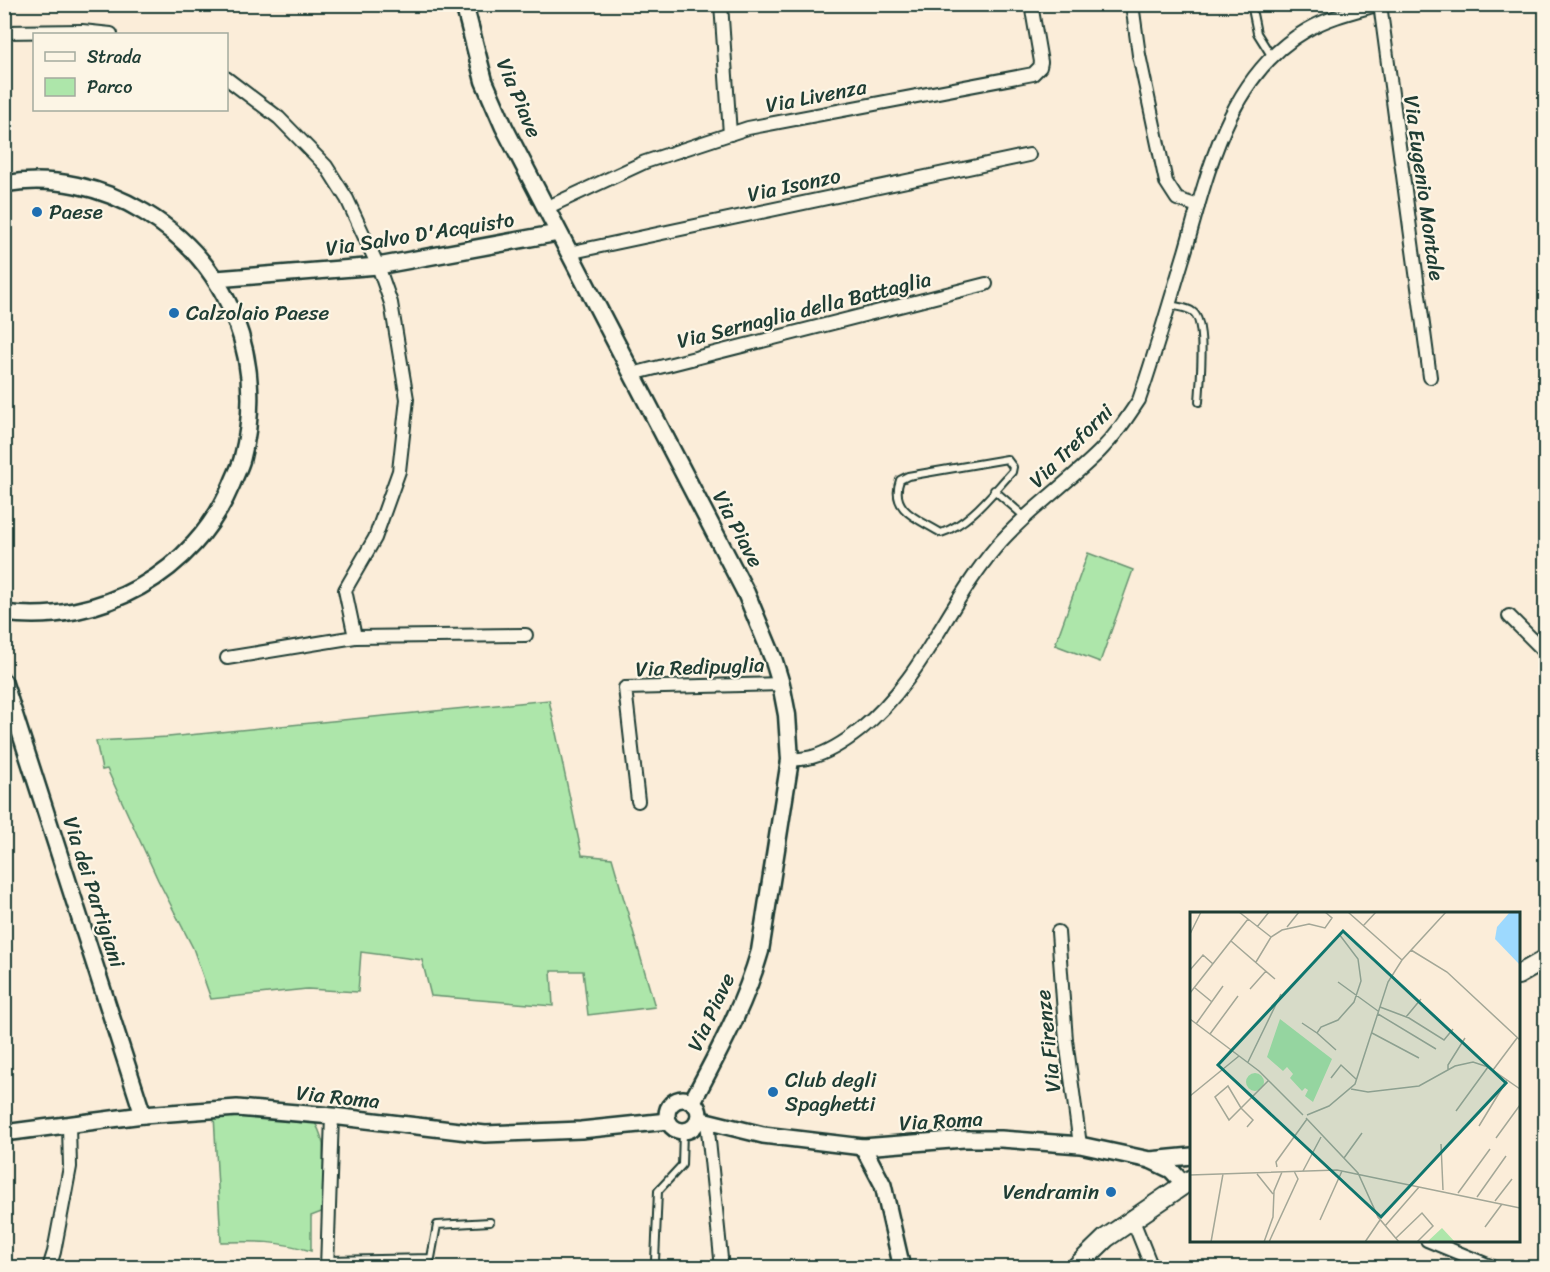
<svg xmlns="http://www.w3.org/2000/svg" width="1550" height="1272" viewBox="0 0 1550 1272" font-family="Sriracha,sans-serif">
<rect width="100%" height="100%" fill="#fbedd9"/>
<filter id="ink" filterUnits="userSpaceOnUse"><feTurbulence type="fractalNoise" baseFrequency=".0167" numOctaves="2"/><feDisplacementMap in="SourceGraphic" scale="12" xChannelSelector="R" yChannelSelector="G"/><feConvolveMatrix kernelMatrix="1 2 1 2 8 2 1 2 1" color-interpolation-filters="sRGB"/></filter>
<g filter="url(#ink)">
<!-- green -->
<g fill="#ade6aa" stroke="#66926f" stroke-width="1.5">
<path d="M1088,553l45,17 -33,92 -45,-17z"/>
<path d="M549,700l33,155 30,3 43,149 -67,8 -5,-44h-32l2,35 -122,-10 -9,-36 -61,-8 -3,40 -51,-3 -96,10 -18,-51 -35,-68 -51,-111 -5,1 -6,-29 72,-4z"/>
<path d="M214,1115l97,2c7,9 10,16 12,27l1,67 -13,5v35c-32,-10 -56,-10 -90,-9z"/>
</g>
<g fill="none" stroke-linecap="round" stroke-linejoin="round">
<defs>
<g id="service">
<path d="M1251,4l6,29 15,24"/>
<path d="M1170,305c7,2 17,2 23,7 14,10 7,72 6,90"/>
<path d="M1007,459l6,8 -1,5c-20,21 -42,52 -71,61 -22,-14 -52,-22 -41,-53l8,-4z"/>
<path d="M994,490l31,27"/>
<path d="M328,1260l103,-2 6,-33 53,-3"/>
<path d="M655,1261l3,-70 24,-26 1,-34"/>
</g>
<g id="minor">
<path d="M721,4l9,130"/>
<path d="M1132,4l7,51 27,127 11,17 21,7"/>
<path d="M1380,4l50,373"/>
<path d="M4,32l78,-1 29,3"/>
<path d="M226,78l53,40 47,48 21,33 31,67 13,37 16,96 -8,72 -24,67 -30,52 10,47 -128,21"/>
<path d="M546,208l99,-46 103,-34 285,-54 7,-7 1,-5 -10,-58"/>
<path d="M568,253l461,-98"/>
<path d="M632,374l354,-90"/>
<path d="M1509,616l37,37"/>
<path d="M355,637l171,-2"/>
<path d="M790,760c7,-1 15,-1 22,-3 18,-5 34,-16 48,-27 63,-51 86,-124 136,-183 31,-36 71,-63 104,-96 16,-16 27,-33 39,-51 17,-49 31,-99 46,-148 23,-80 43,-177 122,-222 22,-13 49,-19 73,-26"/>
<path d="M638,801l-13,-113 156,-4"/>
<path d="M1058,932l8,108 14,105"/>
<path d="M707,1121l15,147"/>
<path d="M1132,1218l20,50"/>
<path d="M1427,1240l68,28"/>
<path d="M49,1268l5,-16 16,-85 -1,-42"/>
<path d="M327,1268l5,-152"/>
</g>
<g id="tertiary">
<path d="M4,184c48,-9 99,3 140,28 87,52 123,150 98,247 -2,8 -7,17 -10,25 -37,89 -132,142 -228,129"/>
<path d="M216,279l162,-13 180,-33"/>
<path d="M4,682l139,433"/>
<circle cx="683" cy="1115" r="16"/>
<path d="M698,1119l65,16 100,12 101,-8h37l79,6 70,15 21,10 13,14"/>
<path d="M4,1133l139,-18 94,-7 95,8 153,18 96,-4 87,-9"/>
<path d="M863,1147l20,38 19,83"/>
<path d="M1150,1160l42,-4"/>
</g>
<path id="secondary" d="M464,4l20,77 20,46 242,466 27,65 8,26 6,31 3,45 -30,191c-15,53 -42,102 -68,151"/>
<g id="primary">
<path d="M1518,975l28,-16"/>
<path d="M1075,1268l31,-30 86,-59"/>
</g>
</defs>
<!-- service casing -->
<use href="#service" stroke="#1f3d34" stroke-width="10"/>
<!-- minor casing -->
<use href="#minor" stroke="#1f3d34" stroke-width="16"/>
<!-- tertiary casing -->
<use href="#tertiary" stroke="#1f3d34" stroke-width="20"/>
<!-- secondary casing -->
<use href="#secondary" stroke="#1f3d34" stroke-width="21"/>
<!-- primary casing -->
<use href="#primary" stroke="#1f3d34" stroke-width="22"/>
<!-- service -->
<use href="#service" stroke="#fcf5e5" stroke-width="6"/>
<!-- minor -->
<use href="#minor" stroke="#fcf5e5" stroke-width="12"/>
<!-- tertiary -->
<use href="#tertiary" stroke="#fcf5e5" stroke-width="15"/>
<!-- secondary -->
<use href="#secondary" stroke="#fcf5e5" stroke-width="16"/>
<!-- primary -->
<use href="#primary" stroke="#fcf5e5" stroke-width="18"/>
</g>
</g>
<!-- markers -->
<g fill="#1f6fb2" stroke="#fcf5e5" stroke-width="2">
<circle cx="37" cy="212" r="6"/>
<circle cx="174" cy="313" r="6"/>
<circle cx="773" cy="1092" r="6"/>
<circle cx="1111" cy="1192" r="6"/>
</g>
<g text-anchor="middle" stroke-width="4.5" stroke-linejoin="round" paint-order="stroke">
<!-- street labels -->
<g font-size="21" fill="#1f3d34" stroke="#fcf5e5">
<text transform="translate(816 96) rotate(-11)" y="7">Via Livenza</text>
<text transform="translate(519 98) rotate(67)" y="7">Via Piave</text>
<text transform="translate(794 185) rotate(-12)" y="7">Via Isonzo</text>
<text transform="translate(1424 188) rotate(82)" y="7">Via Eugenio Montale</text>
<text transform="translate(420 234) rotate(-9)" y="7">Via Salvo D'Acquisto</text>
<text transform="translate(804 310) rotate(-14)" y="7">Via Sernaglia della Battaglia</text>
<text transform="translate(1071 446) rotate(-45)" y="7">Via Treforni</text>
<text transform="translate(738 529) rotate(62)" y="7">Via Piave</text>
<text transform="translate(700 667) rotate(-2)" y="7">Via Redipuglia</text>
<text transform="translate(94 892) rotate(72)" y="7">Via dei Partigiani</text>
<text transform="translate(711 1012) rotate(-65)" y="7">Via Piave</text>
<text transform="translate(1048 1041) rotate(-96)" y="7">Via Firenze</text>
<text transform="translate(338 1097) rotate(6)" y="7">Via Roma</text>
<text transform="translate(941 1121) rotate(-3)" y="7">Via Roma</text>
</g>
<!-- poi labels -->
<g font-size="21" fill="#1f3d34" stroke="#fcf5e5" text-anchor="start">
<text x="49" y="219">Paese</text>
<text x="186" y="320">Calzolaio Paese</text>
<text x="785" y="1087">Club degli<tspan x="785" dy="24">Spaghetti</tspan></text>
<text x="1099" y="1199" text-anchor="end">Vendramin</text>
</g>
</g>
<!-- overview -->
<g transform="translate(1190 912)">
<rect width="330" height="330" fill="#fbedd9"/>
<path d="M90,107l52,40 -19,43 -8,-6 3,-6 -3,-2 -3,3 -12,-13 3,-4 -6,-7 -4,4 -16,-14zM56 170a9 9 0 1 1 18 0a9 9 0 1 1-18 0ZM252,316l13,14h-28z" fill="#ade6aa"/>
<path d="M320,0h10v53l-25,-26 2,-12z" fill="#9dd9fe"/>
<path fill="none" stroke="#a3a797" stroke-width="1.5" d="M49,0l32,25M158,0l54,48M173,14l13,-14M67,15l12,-15M97,15l12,-15M0,22l11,-22M41,29l44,38M221,38l36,22 73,68M66,50l15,-25 11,-7 27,-6 16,4 7,-10 -7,-6M0,58l13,-15 10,9M148,70l40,29M5,76l17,14M60,77l16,-18M0,81l58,-74M190,95l29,11 35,22 9,-11M188,102l58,35M216,105l15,-18M0,107l69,52 44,44M112,111l15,10 4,-6 17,-7 16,-18 7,-21 -3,-22 -19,-25M6,112l27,-38M127,121l19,17M182,121l47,25M20,122l28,-38M58,150l33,-68M258,158v-5l17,-27M303,158l24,-32M141,166l10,-13 15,14M161,177l17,3 51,-6 36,-20 18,-4 15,5 32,22M0,184l49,-40M266,199l32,-44M117,203l22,-9 26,-22 33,-102 14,-22 44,-48M116,206l52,55 20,44 21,25M289,214l28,-46M57,215l6,-7 -12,-12 -13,-22 -13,11 14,23 39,-39M306,226l24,-33M251,232l2,46M154,246l18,-25M87,255l-1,-5 31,-43M113,259l18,-34M67,262l16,20M0,263l147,-5 183,38M268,281l32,-44M287,285l29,-41M305,289l17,-22M130,308l22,-49M195,314l34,-39M295,315l17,-23M206,326l26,-25 11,13 -16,16M21,330l12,-68M74,330l9,-25 1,-26 8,-19M79,330l29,-63 -4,-8M175,330l15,-22"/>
<path fill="#0f766e" fill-opacity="0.15" stroke="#0f766e" stroke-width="3" d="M153,19l163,152 -125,134 -163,-152z"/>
<rect width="330" height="330" fill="none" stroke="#1f3d34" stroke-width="3"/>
</g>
<!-- margin -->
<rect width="1550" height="1272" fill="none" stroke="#fcf5e5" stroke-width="24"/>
<rect x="12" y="12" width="1526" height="1248" fill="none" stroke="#1f3d34" stroke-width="2" filter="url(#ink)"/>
<!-- legend -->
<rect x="33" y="33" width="195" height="78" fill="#fcf5e5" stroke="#a4ab9e" stroke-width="1.5"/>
<rect x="45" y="52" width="30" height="9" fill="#fcf5e5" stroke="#a4ab9e" stroke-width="1.5"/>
<text x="87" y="63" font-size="18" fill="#1f3d34">Strada</text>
<rect x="45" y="78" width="30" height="18" fill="#ade6aa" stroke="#a4ab9e" stroke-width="1.5"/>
<text x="87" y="93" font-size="18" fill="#1f3d34">Parco</text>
</svg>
